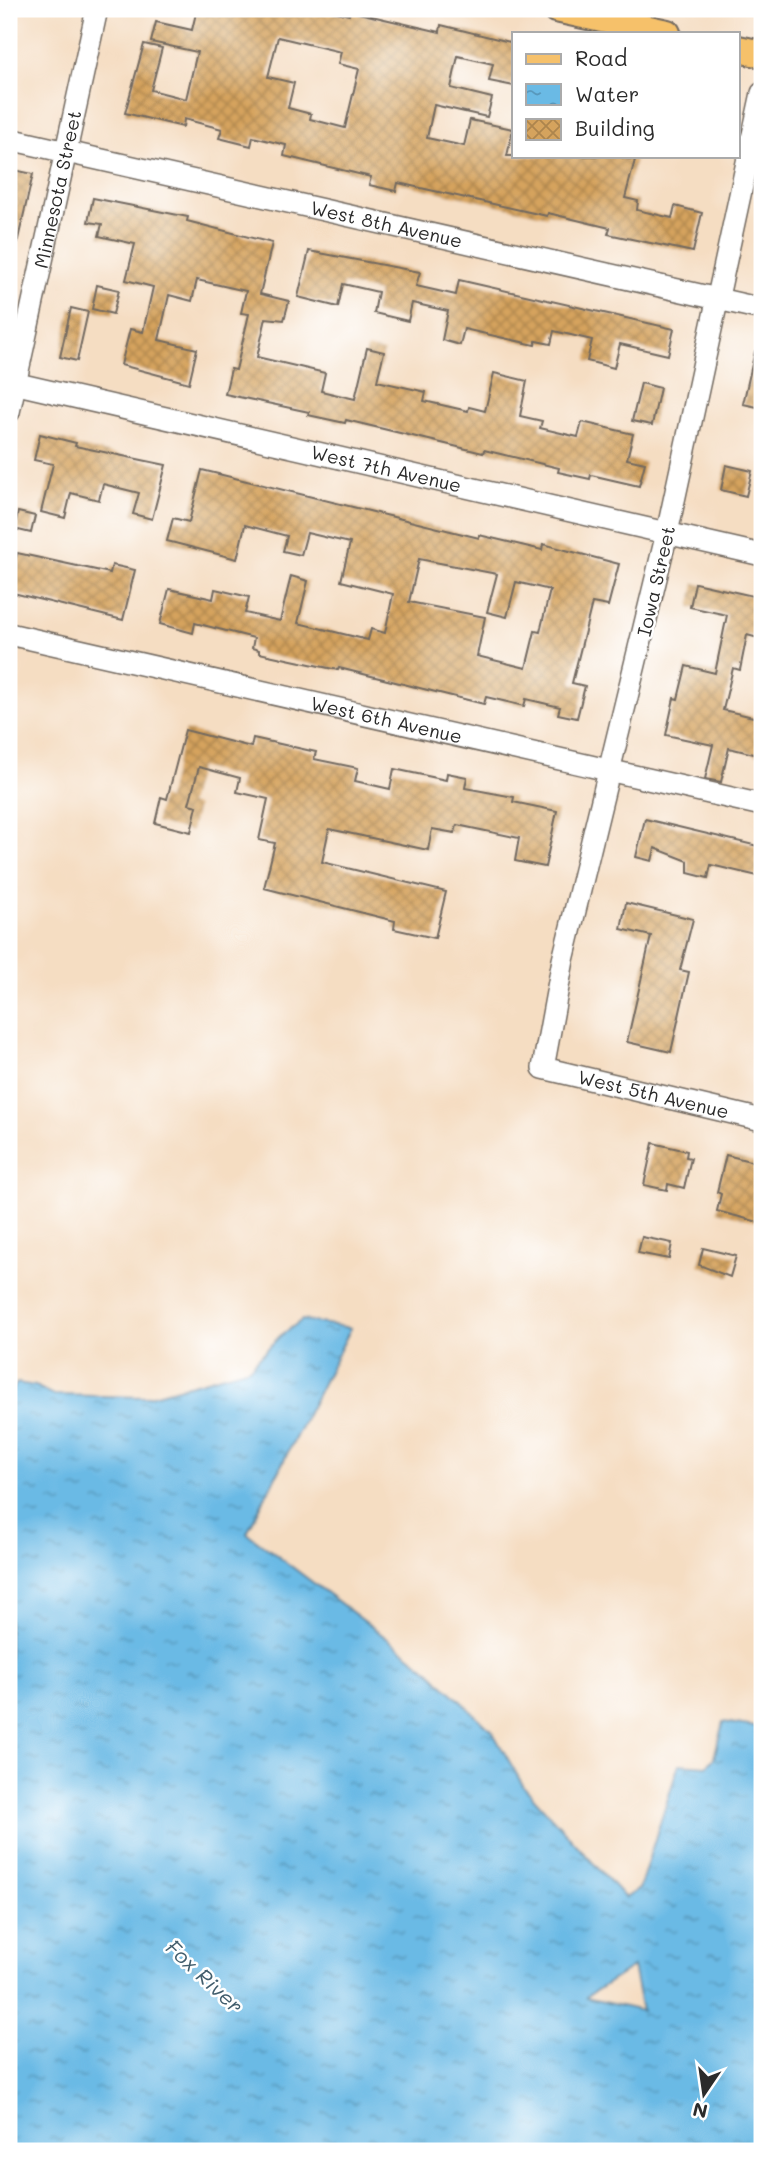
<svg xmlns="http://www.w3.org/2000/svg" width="771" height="2160" viewBox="0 0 771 2160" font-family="Mali,sans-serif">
<defs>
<pattern id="water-ripples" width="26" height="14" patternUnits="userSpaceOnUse" patternTransform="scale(1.75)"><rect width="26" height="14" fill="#6abae5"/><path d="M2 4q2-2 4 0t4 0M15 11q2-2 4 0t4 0" fill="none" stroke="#5797ba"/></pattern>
<pattern id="building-cross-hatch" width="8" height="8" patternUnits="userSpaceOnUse" patternTransform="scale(1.75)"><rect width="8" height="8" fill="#d5a35d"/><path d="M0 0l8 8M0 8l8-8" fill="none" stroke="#ad854d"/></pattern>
</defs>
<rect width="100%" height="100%" fill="#fff"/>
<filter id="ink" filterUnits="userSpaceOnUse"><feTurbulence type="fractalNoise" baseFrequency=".0143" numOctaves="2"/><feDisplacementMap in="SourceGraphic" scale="14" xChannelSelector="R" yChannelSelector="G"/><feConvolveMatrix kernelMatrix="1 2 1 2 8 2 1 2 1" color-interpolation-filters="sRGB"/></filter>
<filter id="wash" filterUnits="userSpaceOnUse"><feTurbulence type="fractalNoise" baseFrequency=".00686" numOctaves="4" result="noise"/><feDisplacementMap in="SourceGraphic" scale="28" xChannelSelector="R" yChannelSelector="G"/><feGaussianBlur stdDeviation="1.57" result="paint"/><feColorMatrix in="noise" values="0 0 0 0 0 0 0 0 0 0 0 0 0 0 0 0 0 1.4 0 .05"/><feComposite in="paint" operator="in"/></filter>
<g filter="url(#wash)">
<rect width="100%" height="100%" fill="#f5ddc2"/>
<!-- water -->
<path fill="url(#water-ripples)" stroke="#4a7288" stroke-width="2" fill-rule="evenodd" d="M302,1320l49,8 -104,205 178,134 67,64 32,56 101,111 14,-9 40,-125 28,2 7,-8 9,-36 39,6v243c-7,20 -12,32 0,50v130h-753v-756l8,-12 18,3 18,9 93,2 103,-29 31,-32zM633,1967l9,44 -56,-13v-1z"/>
<g id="blocks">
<!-- building -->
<g fill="url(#building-cross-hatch)" fill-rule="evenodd">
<path d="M197,9h127l25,6 1,-4 90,21 1,-7 73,18v43l-25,-5 4,-17 -35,-8 -7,32 41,10 -5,19 -53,-12 -7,33 37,8 6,-26 43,9 -6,27h108l20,4 -10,38 13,3 -1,9 35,8 3,-12 27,7 -9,39 -85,-18 2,-6 -62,-15 -1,3 -149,-33 -2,8 -27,-6 2,-8 -87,-21 2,-11 -33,-8 -2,9 -32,-8 3,-9 -38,-10 -1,8 -58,-14 19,-69 18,4 -11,42 35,9 11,-47 -46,-10 5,-20 36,8zM278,37l63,15 -3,12 21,5 -14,59 -35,-9 1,-5 -23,-6 6,-25 -26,-6z"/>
<path d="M9,169l24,5 -17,74 -7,-1z"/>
<path d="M93,198l95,19 -1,4 85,22 -12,51 29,7 -5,19 -18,-2 -9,39 68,16 -4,18 34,8 12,-51 17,4 -7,29 49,11 -2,9 44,10 1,-4 16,4 9,-38 33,8 -7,35 22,5 -2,7 38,9 4,-15 51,12 -6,25 18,4 -6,23 -48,-11 -1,4 -32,-7 1,-4 -75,-18 -1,3 -137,-33 -1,3 -37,-8 1,-3 -84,-18 6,-25 5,1 13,-56 -8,-1 5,-22 -49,-11 -5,21 -23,-6 -10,45 38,9 -8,34 -68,-18 9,-36 13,3 10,-45 -27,-7 9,-36 -36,-8 3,-12 -14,-2z"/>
<path d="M309,251l111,21 -4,14 40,9 3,-15 215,49 -6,26 -48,-11 -6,24 -27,-7 5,-21 -38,-9 -3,13 -15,-3 -1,4 -71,-16 -4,16 -18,-5 6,-29 -36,-8 -4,18 -34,-8 4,-21 -35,-8 -5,23 -40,-10z"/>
<path d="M97,285l22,5 -6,24 -21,-5z"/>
<path d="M71,308l17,4 -11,49 -17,-4z"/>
<path d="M755,351l7,1v56l-19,-4z"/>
<path d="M641,383l19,5 -8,37 -20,-4z"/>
<path d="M40,434l36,9 -1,3 91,19 -14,54 -19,-5 6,-21 -36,-9 -4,16 -28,-7 -6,25 -24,-6 12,-48 -19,-4z"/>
<path d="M726,465l26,6 -6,25 -25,-6z"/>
<path d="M202,470l277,68v-3l63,15 1,-6 76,20 -11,42 -16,-3 -20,80 13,3 -8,32 -19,-4 2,-7 -34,-8 -2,7 -38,-9 -2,7 -145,-36 -1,2 -79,-17v-3l-7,-2 2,-10 -59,-15 -2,10 -33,-9 9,-35 44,10 2,-10 34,8 -4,16 35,8 11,-45 17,5 -10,42 70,17 3,-11 14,4 8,-39 -52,-13 9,-38 -43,-10 -6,22 -18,-4 4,-15 -42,-11 -8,34 -70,-18 6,-23 16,4zM419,559l78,15 -10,38 20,5 9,-35 34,8 -10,42 -5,-1 -9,37 -49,-12 8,-39 -76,-15z"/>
<path d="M18,512l17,4 -4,17 -17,-4z"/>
<path d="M17,553l93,20 2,-8 23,5 -12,50 -114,-28z"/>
<path d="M695,583l67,15v41l-15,-4 -7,35 -7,-2 -10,42 39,9v37l-33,-8 -8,34 -16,-3 8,-34 -47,-10 8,-37 4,1 8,-33 29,7 12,-58 -37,-8z"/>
<path d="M185,730l66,17 2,-9 63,14 -2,7 44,9 -3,13 35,8 4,-20 52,11 1,-7 20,4 -2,11 49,9 -1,5 44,9 -12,56 -30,-6 4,-23 -62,-13 -2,8 -23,-4 -4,21 -99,-21 -7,33 124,30 -11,46 -41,-9 1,-8 -131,-33 11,-45 -16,-3 9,-41 -31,-7 3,-14 -41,-11 -10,37 8,2 -6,26 -36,-9 6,-26 6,2z"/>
<path d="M645,819l117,28v30l-51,-12 -3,13 -20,-5v-12l-33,-13 -3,13 -16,-4z"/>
<path d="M626,903l67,16 -13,51 9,2 -18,80 -44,-10 24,-106 -30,-7z"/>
<path d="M653,1143l34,8 -1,6 5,1 -7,30 -16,-4 -1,6 -23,-5z"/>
<path d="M726,1155l36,9v59l-45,-12 4,-17 -4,-2z"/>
<path d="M642,1237l30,6 -3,16 -31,-6z"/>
<path d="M703,1248l33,8 -6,21 -31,-12z"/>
</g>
</g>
</g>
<g filter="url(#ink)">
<use href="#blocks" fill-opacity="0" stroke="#726960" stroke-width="2"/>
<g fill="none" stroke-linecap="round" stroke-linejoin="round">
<defs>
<g id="minor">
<path id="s1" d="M762,93l-95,440 -104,427 -20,108 219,52"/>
<path id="s2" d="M9,139l753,170"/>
<path id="s3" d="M9,382l753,173"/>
<path id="s4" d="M9,412l88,-403"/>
<path id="s5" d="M9,634l753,171"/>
</g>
<g id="major">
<path d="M556,9l111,24"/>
<path d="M738,49l24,5"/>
</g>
</defs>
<!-- minor casing -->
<use href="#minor" stroke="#726960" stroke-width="24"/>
<!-- major casing -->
<use href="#major" stroke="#726960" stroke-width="30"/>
<!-- minor -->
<use href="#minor" stroke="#fff" stroke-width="21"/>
<!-- major -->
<use href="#major" stroke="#f6c16b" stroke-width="26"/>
</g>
</g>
<g text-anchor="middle" stroke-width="5" stroke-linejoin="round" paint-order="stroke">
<!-- street labels -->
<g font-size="19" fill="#2b2b2b" stroke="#fff">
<text dy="7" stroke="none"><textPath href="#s4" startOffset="228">Minnesota Street</textPath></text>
<text dy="7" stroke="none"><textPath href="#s2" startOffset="387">West 8th Avenue</textPath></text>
<text dy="7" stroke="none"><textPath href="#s3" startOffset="387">West 7th Avenue</textPath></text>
<text transform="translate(656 581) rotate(-77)" y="7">Iowa Street</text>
<text dy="7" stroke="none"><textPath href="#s5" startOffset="387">West 6th Avenue</textPath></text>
<text dy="7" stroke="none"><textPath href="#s1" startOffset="1113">West 5th Avenue</textPath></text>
</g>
<!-- water labels -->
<g font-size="21" font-style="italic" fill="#415d6c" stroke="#fff">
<text transform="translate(204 1977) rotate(43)" y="7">Fox River</text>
</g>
</g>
<!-- margin -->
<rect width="771" height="2160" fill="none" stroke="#fff" stroke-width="35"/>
<!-- legend -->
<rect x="512" y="32" width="228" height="126" fill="#ffffff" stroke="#aaaaaa" stroke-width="2"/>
<rect x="526" y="54" width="35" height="10" fill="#f6c16b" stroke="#aaaaaa" stroke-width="2"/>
<text x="575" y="66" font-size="21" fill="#2b2b2b">Road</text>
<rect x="526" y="84" width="35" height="21" fill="url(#water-ripples)" stroke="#aaaaaa" stroke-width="2"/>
<text x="575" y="102" font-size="21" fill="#2b2b2b">Water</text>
<rect x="526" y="119" width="35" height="21" fill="url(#building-cross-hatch)" stroke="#aaaaaa" stroke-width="2"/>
<text x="575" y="136" font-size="21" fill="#2b2b2b">Building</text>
<!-- north arrow -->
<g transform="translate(704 2094) rotate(193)" stroke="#ffffff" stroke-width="5" paint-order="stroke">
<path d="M0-5L12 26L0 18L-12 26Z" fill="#2b2b2b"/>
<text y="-10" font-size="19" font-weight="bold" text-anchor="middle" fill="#2b2b2b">N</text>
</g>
</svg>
